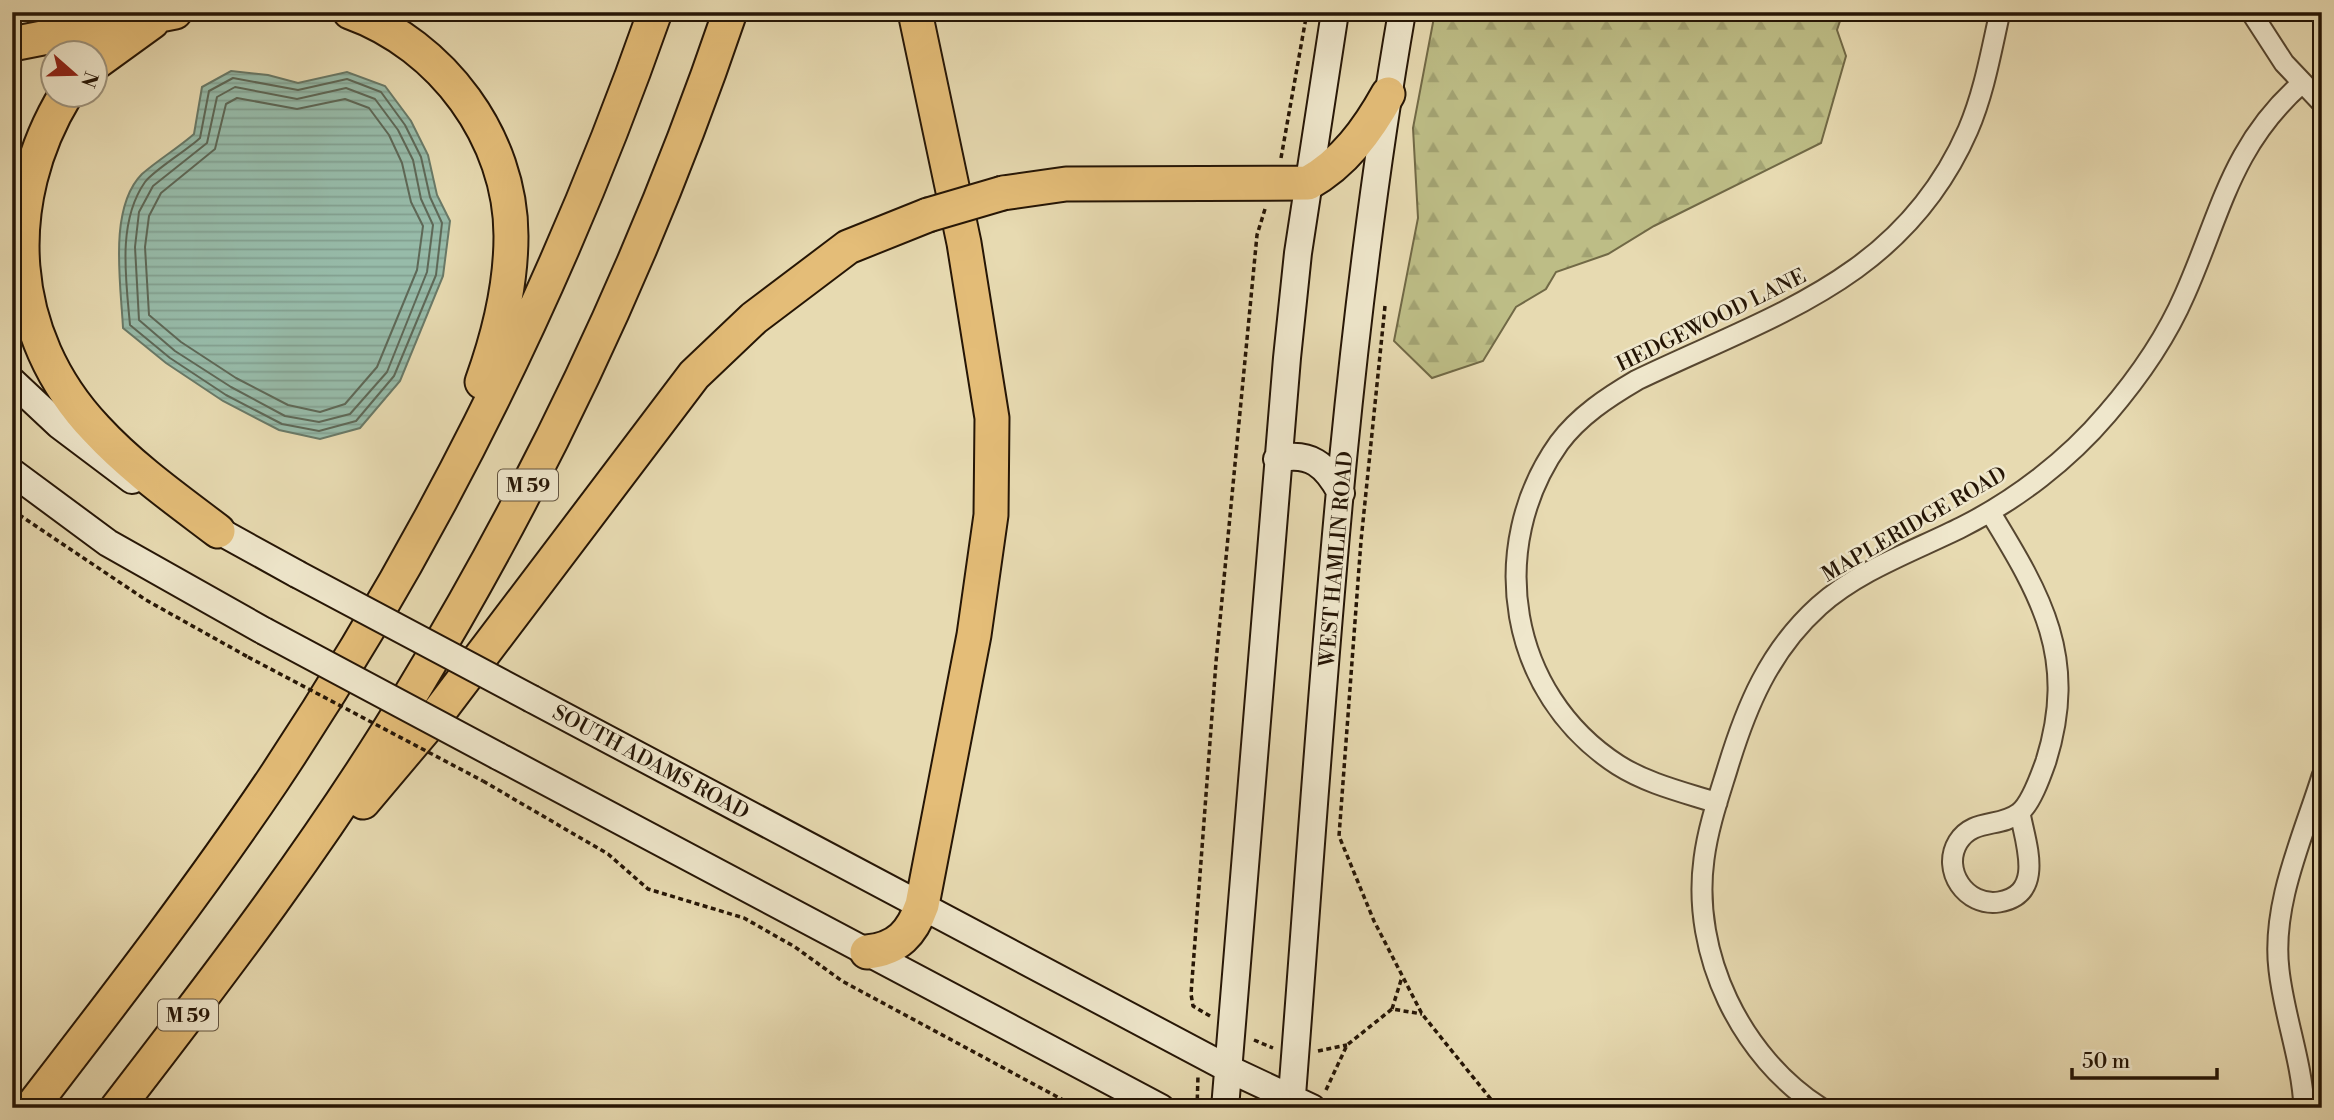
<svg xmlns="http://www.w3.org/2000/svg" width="2334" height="1120" font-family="'Libre Bodoni',serif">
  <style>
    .forest { fill: url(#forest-firs); stroke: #716946; stroke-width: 2 }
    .water { fill: url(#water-rules); stroke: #697967; stroke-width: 2 }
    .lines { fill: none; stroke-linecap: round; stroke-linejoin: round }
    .shore { stroke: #5e6857; stroke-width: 2 }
    .minor-casing { stroke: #564630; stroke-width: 23 }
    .secondary-casing { stroke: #251505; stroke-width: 30 }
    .motorway-casing { stroke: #251505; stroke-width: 37 }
    .path { stroke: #251505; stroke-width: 3.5; stroke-dasharray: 5 3.5; stroke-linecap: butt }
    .minor { stroke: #efe7cc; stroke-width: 19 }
    .secondary { stroke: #efe7cc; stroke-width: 26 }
    .motorway { stroke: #e4bd78; stroke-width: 33 }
    .secondary-bridge-casing { stroke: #251505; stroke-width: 30; stroke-linecap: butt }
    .motorway-bridge-casing { stroke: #251505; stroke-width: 37; stroke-linecap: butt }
    .path-bridge { stroke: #251505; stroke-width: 3.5; stroke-dasharray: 5 3.5; stroke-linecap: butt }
    .secondary-bridge { stroke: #efe7cc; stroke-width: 26 }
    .motorway-bridge { stroke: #e4bd78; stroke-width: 33 }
    .labels { text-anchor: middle; stroke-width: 5; stroke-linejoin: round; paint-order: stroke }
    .shield { fill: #efe7cc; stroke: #625441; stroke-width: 2 }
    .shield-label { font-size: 19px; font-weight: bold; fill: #251505 }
    .street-label { font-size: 21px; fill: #251505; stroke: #efe7cc }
  </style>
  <defs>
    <pattern id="forest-firs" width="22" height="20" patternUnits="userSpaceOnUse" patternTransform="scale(1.75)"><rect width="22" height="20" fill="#bdbd86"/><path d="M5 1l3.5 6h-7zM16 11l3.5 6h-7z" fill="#a2a272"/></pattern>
    <pattern id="water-rules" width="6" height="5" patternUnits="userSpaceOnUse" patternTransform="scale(1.75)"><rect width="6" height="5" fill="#97bba9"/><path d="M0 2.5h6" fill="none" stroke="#82a090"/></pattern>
  </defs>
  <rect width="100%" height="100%" fill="#e7dab1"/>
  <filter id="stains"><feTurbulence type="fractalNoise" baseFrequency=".00286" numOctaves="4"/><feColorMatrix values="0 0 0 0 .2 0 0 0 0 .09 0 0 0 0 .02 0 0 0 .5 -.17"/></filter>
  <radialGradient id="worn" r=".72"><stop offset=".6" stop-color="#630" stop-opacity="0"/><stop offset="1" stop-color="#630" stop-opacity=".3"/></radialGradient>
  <path class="forest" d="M1435,12H1843L1837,30L1846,56L1821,143L1654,226L1608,254L1556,272L1546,289L1516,307L1483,361L1432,378L1394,341L1418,218L1413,128Z"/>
  <path class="water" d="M231,71L268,75L298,83L347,72L385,86L411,121L428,155L437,195L450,221L443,276L400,381L360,428L320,439L279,430L223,401L166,363L123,328C121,285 108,208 142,174C158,160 178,148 194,134L202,87Z"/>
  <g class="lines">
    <path class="shore" d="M233,78L298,90L347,79L381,92L405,125L421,157L430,197L442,223L436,275L394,376L356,421L319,431L282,424L226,395L170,358L130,325C126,279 117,222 145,182C154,170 186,151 200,138L209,91Z
      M235,87L297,99L346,88L375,99L398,130L413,160L421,199L433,225L427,272L387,372L350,414L319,422L285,416L231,387L175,351L139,320L135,247L139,212L153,186L207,143L217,97Z
      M237,98L297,109L345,99L369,108L389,135L402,163L411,202L423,226L417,270L377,367L345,404L320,412L288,405L236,378L181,342L149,315L145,247L149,216L161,193L215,149L226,104Z"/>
    <defs>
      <path id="minor" d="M2251,12L2284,63L2322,103
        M1990,512C2042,597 2078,658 2046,761C2041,775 2031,804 2019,813C2000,828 1973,818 1958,842C1941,870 1966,907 1999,902C2046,894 2025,842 2020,813
        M1717,803C1683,792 1648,784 1618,765C1508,694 1485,547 1559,443C1579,416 1608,397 1637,380C1772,315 1903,279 1968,130C1984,93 1991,52 2000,12
        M1821,1108C1741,1057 1691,954 1704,859C1708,828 1718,799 1727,770C1746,707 1769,651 1819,606C1859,570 1914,551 1962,527C2016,500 2068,460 2107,414C2138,378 2166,338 2185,294C2221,213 2231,146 2301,84
        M2304,1108C2302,1061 2284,1016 2279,970C2271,905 2303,837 2322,776"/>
      <path id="secondary" d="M12,381L59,425L132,480
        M1277,459C1310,451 1326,465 1341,493
        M12,472L108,543L264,631
        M201,521L297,574
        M532,699L1229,1069L1312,1108
        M498,756L1161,1108
        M1225,1108L1287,358L1298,253L1335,12
        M1291,1108C1320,742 1339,374 1402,12"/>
      <path id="motorway" d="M350,12C442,45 511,138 511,236C511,286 499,335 482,382
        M12,44L175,12
        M94,64L152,22
        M66,94C0,202 7,335 96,429C132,468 176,499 218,531
        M1003,193L1066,184L1308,183C1344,163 1368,130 1388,94
        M363,802L439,712L694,375L754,318L848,247L928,215
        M867,952C898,949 912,933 922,905L974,635L991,515L992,418L964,243L915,12
        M31,1108C114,1000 197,893 273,780C432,541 560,283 655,12
        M117,1108C222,972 326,836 414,689C543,476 650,248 730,12"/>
    </defs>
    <use href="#minor" class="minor-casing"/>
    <use href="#secondary" class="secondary-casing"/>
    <use href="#motorway" class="motorway-casing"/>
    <path class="path" d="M1281,158L1307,12
      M1385,306L1361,541L1339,836L1374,921L1422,1014L1498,1108
      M12,510L146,600L248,657
      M483,781L608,854L648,889L744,918L795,947L842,981L1078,1108
      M1392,1009L1402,977
      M1210,1016L1193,1006L1191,994L1216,662L1257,235L1265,209
      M1254,1040L1273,1048
      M1318,1051L1347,1045
      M1326,1090L1347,1045L1392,1009L1422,1014
      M1197,1108L1198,1076"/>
    <use href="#minor" class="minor"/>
    <use href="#secondary" class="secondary"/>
    <use href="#motorway" class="motorway"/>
    <defs>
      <path id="secondary-bridge" d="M297,574L532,699
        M264,631L498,756"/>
      <path id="motorway-bridge" d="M928,215L1003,193"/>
    </defs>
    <use href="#secondary-bridge" class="secondary-bridge-casing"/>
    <use href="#motorway-bridge" class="motorway-bridge-casing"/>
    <path class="path-bridge" d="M248,657L483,781"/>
    <use href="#secondary-bridge" class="secondary-bridge"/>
    <use href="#motorway-bridge" class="motorway-bridge"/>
  </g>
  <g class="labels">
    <g class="shield">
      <rect x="498" y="469.5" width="60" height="31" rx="5"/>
      <rect x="158" y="999.5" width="60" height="31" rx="5"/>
    </g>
    <g class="shield-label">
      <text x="528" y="492">M 59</text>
      <text x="188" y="1022">M 59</text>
    </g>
    <g class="street-label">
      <text transform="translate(1711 320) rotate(-26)" y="7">HEDGEWOOD LANE</text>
      <text transform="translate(1914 524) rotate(-30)" y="7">MAPLERIDGE ROAD</text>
      <text transform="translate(1336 559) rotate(-85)" y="7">WEST HAMLIN ROAD</text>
      <text transform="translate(651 762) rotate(28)" y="7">SOUTH ADAMS ROAD</text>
    </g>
  </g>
  <rect width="2334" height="1120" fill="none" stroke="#e7dab1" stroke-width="42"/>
  <rect x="14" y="14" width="2306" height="1092" fill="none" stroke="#251505" stroke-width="3.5"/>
  <rect x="21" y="21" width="2292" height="1078" fill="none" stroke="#251505" stroke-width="2"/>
  <g transform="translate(74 74) rotate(110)"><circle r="33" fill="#efe7cc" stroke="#9e937c" stroke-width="2"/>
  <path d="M0-5L12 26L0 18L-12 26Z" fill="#8f2418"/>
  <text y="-10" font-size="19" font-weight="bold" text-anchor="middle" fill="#251505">N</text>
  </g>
  <path d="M2072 1068v10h145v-10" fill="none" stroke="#251505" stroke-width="3.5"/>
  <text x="2082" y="1068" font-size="21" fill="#251505" stroke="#efe7cc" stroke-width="5" paint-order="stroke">50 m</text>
  <rect width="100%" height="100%" filter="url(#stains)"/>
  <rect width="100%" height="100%" fill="url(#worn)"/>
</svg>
